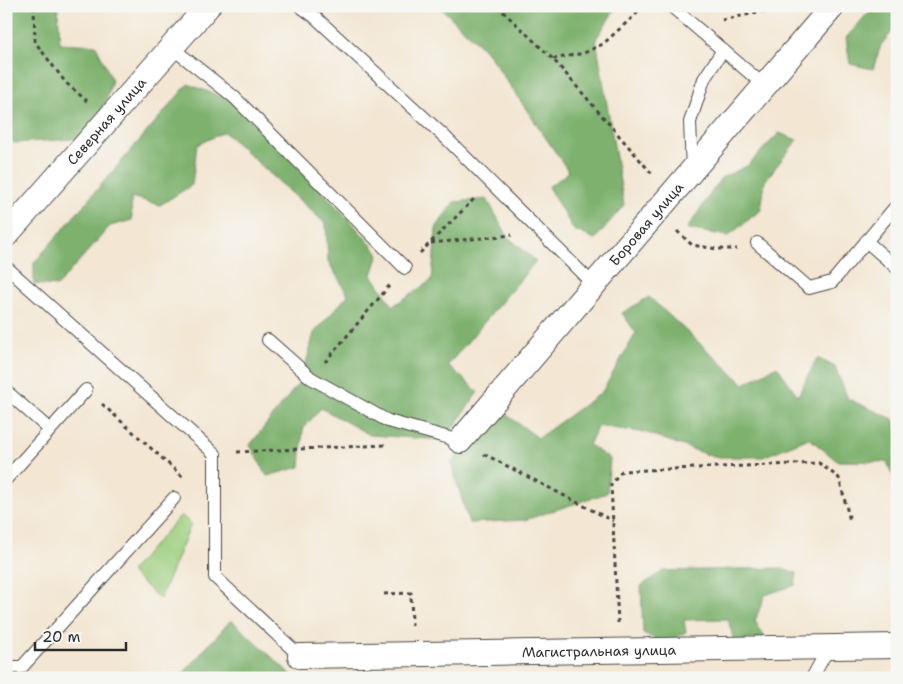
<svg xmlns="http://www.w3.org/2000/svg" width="903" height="684" font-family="'Shantell Sans',sans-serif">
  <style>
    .green { fill: #9cce7e; stroke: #647c54 }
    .forest { fill: #7db16d; stroke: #546e4c }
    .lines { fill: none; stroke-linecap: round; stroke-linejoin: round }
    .service-casing { stroke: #494744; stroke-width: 14 }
    .minor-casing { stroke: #494744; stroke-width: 26 }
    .path { stroke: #494744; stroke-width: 3; stroke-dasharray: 4 4; stroke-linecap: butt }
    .service { stroke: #fff; stroke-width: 12 }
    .minor { stroke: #fff; stroke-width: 24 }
    .labels { text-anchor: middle; stroke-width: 4.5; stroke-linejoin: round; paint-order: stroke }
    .street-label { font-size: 14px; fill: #2b2b2b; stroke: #f6f6f2 }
  </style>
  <rect width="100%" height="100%" fill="#f6f6f2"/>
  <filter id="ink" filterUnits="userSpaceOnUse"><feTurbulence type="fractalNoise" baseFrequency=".02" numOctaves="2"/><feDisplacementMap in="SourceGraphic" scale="10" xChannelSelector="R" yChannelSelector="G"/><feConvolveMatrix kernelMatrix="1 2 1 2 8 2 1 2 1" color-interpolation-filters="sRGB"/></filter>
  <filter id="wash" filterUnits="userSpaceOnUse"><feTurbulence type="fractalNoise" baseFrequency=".0096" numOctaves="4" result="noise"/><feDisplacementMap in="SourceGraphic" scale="20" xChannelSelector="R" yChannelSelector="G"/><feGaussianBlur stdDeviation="1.12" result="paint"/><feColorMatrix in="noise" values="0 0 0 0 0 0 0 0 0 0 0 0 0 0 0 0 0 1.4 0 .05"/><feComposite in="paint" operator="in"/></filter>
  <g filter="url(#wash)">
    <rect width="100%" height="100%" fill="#f3e6d2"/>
    <path class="green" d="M181,515L191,524L160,599L130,572Z"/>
    <path class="forest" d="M12,6H58L60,43L96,45L112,80L99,126L73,139L14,143L6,133V39L12,30Z
      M439,6H617L596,39L624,205L595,239L574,230L548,187L569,172L487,52Z
      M874,6H897V26L881,45L873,69L850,64L846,38Z
      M188,84L232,101L347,217L379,254L372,275L393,306L432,280L436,228L454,202L487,199L508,237L536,261L448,365L478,392L445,440L370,435L321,408L303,429L300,467L267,476L250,445L302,379L314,333L348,295L328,261L326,224L224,132L197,145L192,185L160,205L131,197L132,220L110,226L57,286L34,284V263Z
      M779,133L797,140L765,181L761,210L728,236L687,229L721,178L747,166Z
      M649,297L744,384L777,366L798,396L817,358L835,367L848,399L893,419L897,429V486L887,462L837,461L809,438L763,457H714L647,433L598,426L589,445L610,459L607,493L525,520L469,523L451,463L500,410L538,438L602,392L636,333L622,313Z
      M779,568L797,573L795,585L765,595L755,621L765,638L734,641L728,619L684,620L686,632L665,644L643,633L641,586L663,571Z
      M231,620L295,678H179Z"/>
  </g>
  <g filter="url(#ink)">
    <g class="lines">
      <defs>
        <path id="service" d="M300,6L315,17L445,137L594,285
          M671,6L765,86
          M171,47L234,97L405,268
          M692,170L690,122L704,79L723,50
          M866,241L897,268
          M757,243L809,288L832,282L897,205
          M6,267L215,454V577L300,656
          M268,340L311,378L388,421L460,441
          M6,391L50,430
          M6,479L86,390
          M6,667H22L174,498
          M812,678L829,647"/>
        <g id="minor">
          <path id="s1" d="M6,235L208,6"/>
          <path id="s2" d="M460,441L833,6"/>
          <path id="s3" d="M300,656L897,646"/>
        </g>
      </defs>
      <use href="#service" class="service-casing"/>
      <use href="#minor" class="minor-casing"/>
      <path class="path" d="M34,6L35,42L66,83L87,101
        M497,6L553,59L653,175
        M722,20L788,6
        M553,59L584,53L603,44L645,6
        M677,231L692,245L717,249H737
        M431,243L512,235
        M420,253L476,197
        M325,362L390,285
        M102,404L183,477
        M237,452L386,445
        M484,454L613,521
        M384,594L411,593L412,626
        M618,623L611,485L622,471L819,463L839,478L850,521"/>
      <use href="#service" class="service"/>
      <use href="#minor" class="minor"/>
    </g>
  </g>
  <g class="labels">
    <g class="street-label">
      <text dy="5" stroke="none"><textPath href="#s1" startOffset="152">Северная улица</textPath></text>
      <text dy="5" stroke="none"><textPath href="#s2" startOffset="286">Боровая улица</textPath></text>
      <text dy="5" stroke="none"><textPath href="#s3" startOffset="299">Магистральная улица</textPath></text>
    </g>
  </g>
  <rect width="903" height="684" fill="none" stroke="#f6f6f2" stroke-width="25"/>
  <path d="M35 642v8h91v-8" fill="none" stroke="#2b2b2b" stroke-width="2.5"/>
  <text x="42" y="642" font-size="15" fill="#2b2b2b" stroke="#f6f6f2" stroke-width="4" paint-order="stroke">20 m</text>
</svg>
